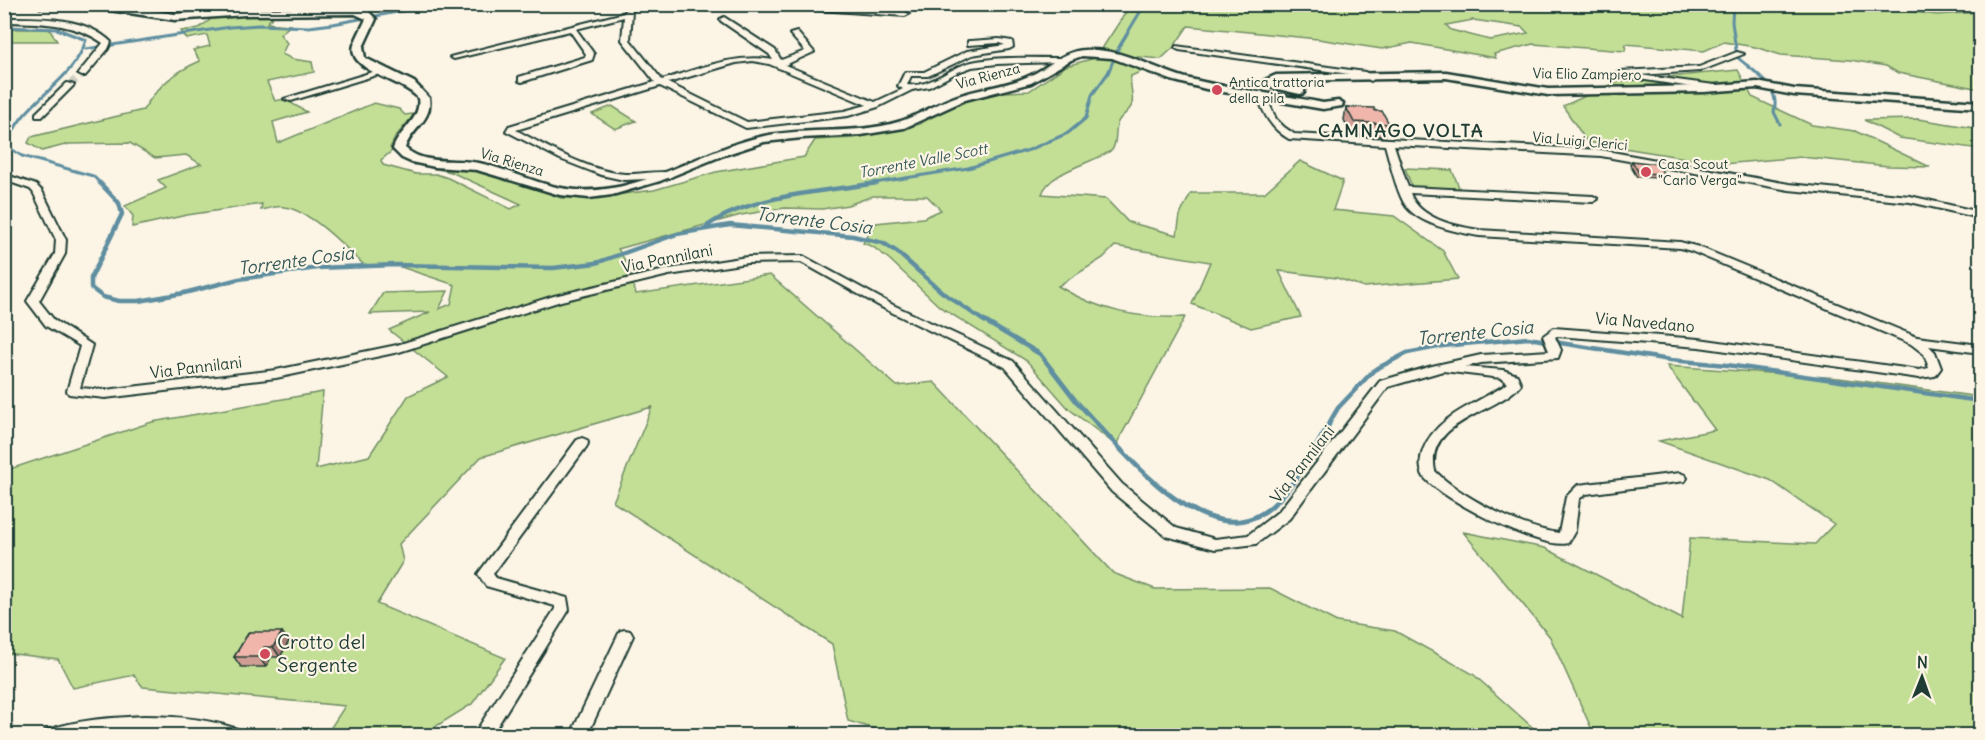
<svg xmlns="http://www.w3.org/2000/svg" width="1985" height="740" font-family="Delius,sans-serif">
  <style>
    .green { fill: #c3df96; stroke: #718e65; stroke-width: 1.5; fill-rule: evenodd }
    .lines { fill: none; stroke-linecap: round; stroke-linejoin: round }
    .stream-far2 { stroke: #5e8ea0; stroke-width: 3 }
    .stream-far1 { stroke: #5e8ea0; stroke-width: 4.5 }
    .stream { stroke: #5e8ea0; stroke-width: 5 }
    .minor-tunnel { stroke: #d0d0c2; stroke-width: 8; stroke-dasharray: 8 4.5; stroke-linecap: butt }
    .minor-casing { stroke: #1f3d34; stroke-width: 4 }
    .tertiary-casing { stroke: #1f3d34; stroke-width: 5 }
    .minor { fill: #fcf5e5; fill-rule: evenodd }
    .tertiary { fill: #fcf5e5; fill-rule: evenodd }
    .wall { fill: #cf9d93; stroke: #1f3d34; stroke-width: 1.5 }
    .shaded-wall { fill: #a97f78; stroke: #1f3d34; stroke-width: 1.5 }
    .building { fill: #f1b6ab; stroke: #1f3d34; stroke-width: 1.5 }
    .poi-dot { fill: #d1495b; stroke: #fcf5e5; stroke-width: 2 }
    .labels { text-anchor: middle; stroke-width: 4.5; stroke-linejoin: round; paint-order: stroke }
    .far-street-label { font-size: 14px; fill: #1f3d34; stroke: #fcf5e5 }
    .far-poi-label { font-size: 14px; fill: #1f3d34; stroke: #fcf5e5; text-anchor: start }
    .far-water-label { font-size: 15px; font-style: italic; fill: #345858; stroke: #fcf5e5 }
    .street-label { font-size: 16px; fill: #1f3d34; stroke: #fcf5e5 }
    .far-district-label { font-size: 18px; font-weight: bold; letter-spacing: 1.5px; fill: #1f3d34; stroke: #fcf5e5 }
    .water-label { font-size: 18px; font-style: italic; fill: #345858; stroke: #fcf5e5 }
    .near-poi-label { font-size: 20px; fill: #1f3d34; stroke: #fcf5e5; text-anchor: start }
  </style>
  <rect width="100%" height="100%" fill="#fcf5e5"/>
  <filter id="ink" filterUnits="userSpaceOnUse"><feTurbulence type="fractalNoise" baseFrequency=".0167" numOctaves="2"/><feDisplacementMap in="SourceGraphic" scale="12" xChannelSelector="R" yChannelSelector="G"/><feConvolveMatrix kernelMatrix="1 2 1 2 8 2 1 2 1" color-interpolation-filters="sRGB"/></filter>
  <g filter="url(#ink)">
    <path class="green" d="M1852,4L1937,15L1980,12V89L1898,73L1886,66L1850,60L1781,55L1755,47L1724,42L1704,51L1626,44L1625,51L1533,44L1494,54L1496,58L1412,43L1382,49L1318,39L1188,26L1173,48L1161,59L1128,56L1101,50L1126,12L1097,5ZM1473,20L1522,27L1528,33L1490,40L1451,30L1446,25Z
      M240,14H275L267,23L291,25L280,34L287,43L282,54L292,59L312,62L314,72L267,82L275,101L284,99L307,112L273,122L278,143L374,103L399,109L405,115L412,114L413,116L396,136L390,148L393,150L381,160L383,165L416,174H436L448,178L511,209L521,204L451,172L414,164L464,168L508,178L561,198H592L654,190L716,172L804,157L815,140L854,138L903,129L920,124L951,105L968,100L1004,92L1029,91L1066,66L1095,58L1120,59L1147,69L1131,76C1129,85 1134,95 1132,104C1130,112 1121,115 1118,122C1114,131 1118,141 1112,150C1094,163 1049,171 1042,194L1106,199L1128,222L1177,235L1180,215L1191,193H1264L1300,161L1343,181L1333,210L1394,216L1443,251L1458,279L1364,287L1337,278L1279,271L1301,317L1251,328L1192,304L1210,262L1115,246L1103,258L1058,286C1099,311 1138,319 1185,317L1116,445L1069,409L1027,361L940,307L889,259L873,247L863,243L876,223L923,218L941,210L927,196H873L848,205L822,209L785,208L741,215L618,249L626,262L636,294L770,275L897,386L934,382L1113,573L1155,589L1270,588L1337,622L1395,631L1473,674L1541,735L898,736L848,721L832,644L613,502L652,407L481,457L399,544L403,561L377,604L505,658L472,704L422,735H326L345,706L143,687L134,675L73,688L58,659L5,653L4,471L152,422L323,392L316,469L369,456L408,396L448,377L389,330L430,312L370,314L383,293L448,291L439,309L451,304L455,285L395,265H364C345,247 312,211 284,207C278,205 268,209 261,210L262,204L187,215L132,227L133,216L125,206L166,188L158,180L201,164L186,155L155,158L130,143L69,144L42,151L28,143L31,137L143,110C159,85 173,73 200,61L193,50L210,46L207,35L187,39L181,31L199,28L214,17Z
      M5,29H49L57,41H5Z
      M1738,70L1752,97L1812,125L1855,131L1930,167L1888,166L1801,157L1723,164L1587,142L1563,106L1617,82Z
      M612,106L636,121L615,129L592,114Z
      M1918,119L1980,129V149L1899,138L1864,120Z
      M1405,168L1452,170L1460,190L1412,187Z
      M1667,366L1839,378L1980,397V735H1575L1593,732L1550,637L1463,532L1545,548L1682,619L1690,538L1815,544L1834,524L1770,480L1659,441L1715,430Z"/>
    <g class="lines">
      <path class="stream-far2" d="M1733,4L1732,22L1737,57C1755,73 1781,86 1774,112L1780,124
        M4,27L57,29L86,40C72,86 16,103 8,147L22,156L93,176L101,184
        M86,49L230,27L260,25L309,27L333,24L440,4
        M868,184L968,168L1029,150L1068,133L1086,118L1092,95L1108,73L1119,47L1145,4"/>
      <path class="stream-far1" d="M100,183L119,203L122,214L91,278V288L103,297L119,301H139L184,293L239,279L317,268L396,265L553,268L596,263L677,234L730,225L853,236L883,243L897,252L942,292L981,319L1040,354L1076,401L1098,425
        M707,226C752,194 824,192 877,183
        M4,404L9,401
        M1328,425L1338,408L1374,370L1407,353L1443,346L1528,338L1670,360L1727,365L1980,401"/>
      <path class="stream" d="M1097,424C1131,460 1198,541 1255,517C1286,504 1313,452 1329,424"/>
      <path class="minor-tunnel" d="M70,85L82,74"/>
      <defs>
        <path id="minor" d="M629,4H636L632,11L630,40L662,80C698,69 735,53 773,60L769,54L721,21L720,19L724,17L775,50L781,60L805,51L790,34L797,32L814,52L785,65L875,102L903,89L898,86L905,72H924L967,51L1005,45L999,43L968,45V41H971L999,39L1012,41L1013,47L1009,49L972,55L928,76H911L907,85C930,88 950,67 972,62C1000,56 1031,58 1060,58L1064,60L1060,62L997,64L972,67L958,72L929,87L912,90L878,107L848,116L746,128L660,86L516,130C548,147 588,171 625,174C641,175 656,170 672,173L674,175L669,178L624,180L601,175L560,159L506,131L509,126L655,82L622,40L624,17L576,29L594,54L592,60L522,82L519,81V77L585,57L586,54L570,31L454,59L450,57L624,13ZM753,61L769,64L867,105L844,111L747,122L668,83L736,63Z
          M798,4L905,12L909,14L905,16L805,9Z
          M4,18C39,18 84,16 111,42L108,49L85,76H82L78,74L103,43C73,22 39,23 4,22Z
          M1176,46L1365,72L1375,78L1371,81L1363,76L1179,50L1175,48Z
          M1737,52L1744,54L1700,71L1639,75L1722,86V90L1719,91L1632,78L1616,73L1620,71L1699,67Z
          M376,71L383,73L291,101L284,99Z
          M67,83L74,85L42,117H36V113Z
          M1261,91L1265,94L1276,119L1284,127L1294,134L1601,150L1789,184L1910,196L1980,212V218L1910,202L1789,190L1601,156L1394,145L1408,187L1593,196L1598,199L1593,202L1410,193C1419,219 1455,226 1479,230L1680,242L1699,247L1917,337L1980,345V353L1929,346L1935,352L1941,368L1935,376L1919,378L1699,347L1557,336L1555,337L1561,350L1558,358L1481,363L1465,367L1503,370L1517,375L1521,384C1499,413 1424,420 1435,471C1459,496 1525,530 1559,533L1566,497L1578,485L1680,473L1685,475L1687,478L1685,481L1586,494L1579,499L1575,531L1568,543C1542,551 1441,499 1424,477C1419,469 1420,459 1423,450C1437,414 1480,403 1508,383L1501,378L1443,371L1388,387L1289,519L1256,544L1215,549L1166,536L1112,492L1005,367L885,309L801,262L747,263L669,275L561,301L399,352L276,378L105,398L69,394L67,391L80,346L46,326L27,301L55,254L56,240L33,192L30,189L4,180V174L36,185L42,191L66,240L65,254L39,301L54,320L92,345L80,388L105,390L276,370L397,345L554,296L669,269L747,257L803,256L893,305L1013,361L1122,484L1176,528L1215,539L1248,535L1279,511L1380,381L1432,366L1481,355L1549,351L1543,336L1554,328L1699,339L1919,370L1929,368L1924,354L1911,344L1691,251L1680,248L1479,236C1456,232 1416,224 1404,203C1395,187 1390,162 1385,145L1289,139C1271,129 1263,113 1257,94Z
          M582,438L587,440L588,443L587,446L493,574L496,578L567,598L569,610L491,736H473L555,609V606L486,586L478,574L577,440Z
          M625,630L630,631L633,636L587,736H570L620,631Z
          M144,716C178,716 211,719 243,731L245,736H205L168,731H144L95,736H43L45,731C76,719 112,718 144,716Z"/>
        <path id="tertiary" d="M36,4H112L175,14L245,9L355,8L369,12L376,19L363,47L365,58L414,82L429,98C433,120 411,129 405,148C425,166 455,158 479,163C512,170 543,188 576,190C643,195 701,149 764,136C808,127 855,135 898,122C918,116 935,104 955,97C979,88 1005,87 1029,76C1048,68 1063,51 1085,50C1124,48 1154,70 1190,79C1234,90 1279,94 1323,103L1338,101L1343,104L1342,106L1323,109L1206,89L1171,80L1112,58L1082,56L1071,60L1031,83L965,100L904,128L861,135L802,138L764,142L724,155L660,181L612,195L589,198L560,195L477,170L435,167L411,162L402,158L393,149C399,130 422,119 418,98C404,80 346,71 354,45C357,36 362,28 366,19L355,14L245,15L175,20L103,9L40,7Z
          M1446,72L1548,89L1704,86L1757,82L1794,89L1980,102V108L1794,95L1757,88L1704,92L1548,95L1446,78L1278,81L1304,89V93L1300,94L1273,88L1265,80L1276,75Z"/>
      </defs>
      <use href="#minor" class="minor-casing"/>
      <use href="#tertiary" class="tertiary-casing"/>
      <use href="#minor" class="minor"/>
      <use href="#tertiary" class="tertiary"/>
    </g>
    <path class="wall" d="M1346,107L1375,111L1389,124L1385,136L1351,135L1344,120Z
      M1632,161L1664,174L1662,178L1637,177L1630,165Z
      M249,632L289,641L280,657H271L266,667H241L234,657Z"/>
    <path class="shaded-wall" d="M282,632L289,641L280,657L273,647Z
      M264,647L271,657L266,667L259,657Z"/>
    <path class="building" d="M1346,107L1374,108L1375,111H1382L1389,124L1354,122Z
      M1632,161L1657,164L1664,174L1639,173Z
      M249,632H282L273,647H264L259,657H234Z"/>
  </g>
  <g class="poi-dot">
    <circle cx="1217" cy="90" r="6"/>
    <circle cx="1646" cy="172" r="6"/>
    <circle cx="265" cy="654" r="6"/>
  </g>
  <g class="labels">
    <g class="far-street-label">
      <text transform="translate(1587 74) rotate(1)" y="5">Via Elio Zampiero</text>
      <text transform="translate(988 76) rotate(-15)" y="5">Via Rienza</text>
      <text transform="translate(1580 141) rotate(5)" y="5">Via Luigi Clerici</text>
      <text transform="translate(512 162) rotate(17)" y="5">Via Rienza</text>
    </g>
    <g class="far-poi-label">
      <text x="1229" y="87">Antica trattoria<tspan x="1229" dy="16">della pila</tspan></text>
      <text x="1658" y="169">Casa Scout<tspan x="1658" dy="16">"Carlo Verga"</tspan></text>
    </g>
    <g class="far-water-label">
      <text transform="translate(923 161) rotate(-11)" y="5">Torrente Valle Scott</text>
    </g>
    <g class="street-label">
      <text transform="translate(667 258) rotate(-11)" y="6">Via Pannilani</text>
      <text transform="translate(1645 322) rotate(5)" y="6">Via Navedano</text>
      <text transform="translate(196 367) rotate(-7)" y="6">Via Pannilani</text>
      <text transform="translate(1302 464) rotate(-52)" y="6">Via Pannilani</text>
    </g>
    <g class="far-district-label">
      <text x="1401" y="137">CAMNAGO VOLTA</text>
    </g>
    <g class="water-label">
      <text transform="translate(814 221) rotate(7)" y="6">Torrente Cosia</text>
      <text transform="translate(296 261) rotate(-8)" y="6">Torrente Cosia</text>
      <text transform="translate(1475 333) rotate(-6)" y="6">Torrente Cosia</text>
    </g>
    <g class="near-poi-label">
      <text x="277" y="649">Crotto del<tspan x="277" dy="23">Sergente</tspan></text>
    </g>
  </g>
  <rect width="1985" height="740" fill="none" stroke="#fcf5e5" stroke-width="24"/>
  <rect x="12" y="12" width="1961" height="716" fill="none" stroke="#1f3d34" stroke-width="2" filter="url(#ink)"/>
  <g transform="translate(1922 677) rotate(1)" stroke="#fcf5e5" stroke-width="4.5" paint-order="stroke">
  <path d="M0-4.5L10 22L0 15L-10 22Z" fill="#1f3d34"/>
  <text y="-9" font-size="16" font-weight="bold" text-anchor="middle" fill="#1f3d34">N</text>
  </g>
</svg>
